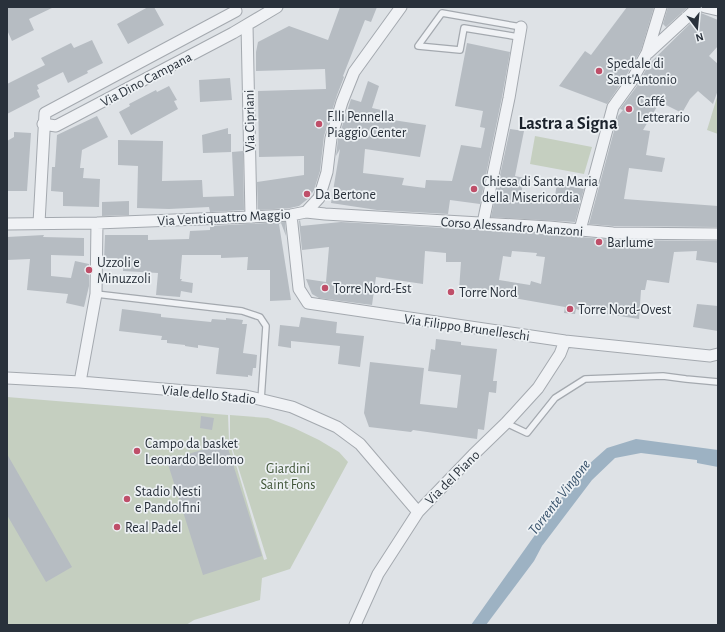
<svg xmlns="http://www.w3.org/2000/svg" width="725" height="632" font-family="'Alegreya Sans',sans-serif">
  <style>
    .green { fill: #c5cfc0 }
    .water { fill: #9db2c3 }
    .building { fill: #b6bcc2; fill-rule: evenodd }
    .lines { fill: none; stroke-linecap: round; stroke-linejoin: round }
    .lane-casing { stroke: #a4a9af; stroke-width: 8 }
    .street-casing { stroke: #a4a9af; stroke-width: 13 }
    .lane { stroke: #f0f2f5; stroke-width: 5.5 }
    .street { stroke: #f0f2f5; stroke-width: 11 }
    .poi-dot { fill: #bf4f69; stroke: #edf1f4; stroke-width: 1.5 }
    .labels { text-anchor: middle; stroke-width: 3.5; stroke-linejoin: round; paint-order: stroke }
    .poi-label { font-size: 14px; fill: #29313b; stroke: #edf1f4; text-anchor: start }
    .street-label { font-size: 14px; fill: #29313b; stroke: #edf1f4 }
    .park-label { font-size: 14px; fill: #405538; stroke: #edf1f4 }
    .water-label { font-size: 15px; font-style: italic; fill: #38526b; stroke: #edf1f4 }
    .district-label { font-size: 18px; font-weight: bold; fill: #1b222c; stroke: #edf1f4 }
  </style>
  <rect width="100%" height="100%" fill="#dee2e6"/>
  <path class="green" d="M718,94V134L707,130Z
    M535,136L592,147L584,174L530,164Z
    M7,397L228,415L229,441L264,560L267,559L230,441V415L268,418L294,428L319,440L339,452L348,462L290,569L262,578L260,600L194,620L186,625H7Z"/>
  <path class="water" d="M636,439L718,450V467L697,463V460L641,453L615,458L592,480L542,546L534,561L486,625H471L579,473L607,448Z"/>
  <path class="building" d="M7,7H54L29,19L34,30L12,41L7,30Z
    M148,7H154L164,25L128,44L117,24Z
    M340,7H377L371,22L365,20L343,76L344,77L337,95L324,136L320,171L314,190L309,198L299,206L290,208L258,210L257,182L304,175V156L259,157L258,91L326,89L325,69L256,71V52L258,42L289,26L328,40Z
    M627,7H654L641,50L625,78L607,104L559,86L585,51L591,55Z
    M668,7L687,8L666,27L663,24Z
    M701,13L718,20V46L709,56L718,64V90L713,104L698,91L690,99L682,113L664,104L663,108L658,105L643,130L650,131L646,155L665,158L662,172L629,168L624,199L718,206V227L613,226L589,224L618,116L623,110L620,109L637,86L649,64Z
    M92,40L103,63L87,71L88,73L68,83L63,72L37,85L39,89L37,90L40,97L7,114V84L45,65L41,58L71,43L74,48Z
    M467,43L510,52L502,97L480,204L450,200L448,214L377,210L331,203L340,149L336,156L338,139L351,99L361,102L368,81L379,86L372,108L386,111V119L426,125L420,157L365,149L363,173L404,178L402,185L425,188L426,180L452,181L461,145L481,148L485,128L480,127L483,111L455,106Z
    M230,78L232,100L200,102L199,80Z
    M169,86L177,100L174,101L178,109L131,135L119,112L130,106L129,104L156,90L157,92Z
    M97,116L108,137L82,150L80,168H84L83,178L100,179L99,207L63,206V192L51,191L52,167H55L57,135Z
    M228,128V134H231V152L203,153L202,135Z
    M510,129L524,131L515,176L524,178L521,195L554,201L557,184L584,189L575,222L491,217Z
    M14,132L31,133L27,191H7V141L14,137Z
    M118,140L163,141L162,181L202,180L203,197L234,196L232,152L243,151L244,210L210,212L209,207L169,209L137,208L138,166L118,165Z
    M129,201V215L102,216V202Z
    M300,220L301,226L341,222L548,234L613,240L718,241V263L696,260L697,251L674,252L669,283L647,280L645,290H641L639,319L607,314L608,308L580,306L579,310L576,309L575,314L564,313L565,307L502,296L503,292L480,289L479,293L459,290L461,262H446V253L425,251L423,284L376,277L372,305L319,298L312,294L306,279L326,282L329,247L302,250L299,221ZM512,251L537,253L536,256L545,257L541,284L531,281L530,285L499,280L503,256L511,257Z
    M285,222L286,236L281,223L279,224L291,300L270,301V270H247L248,257L221,258V255H182L180,279H182L181,281L193,283L192,293L181,291L180,297L156,295L158,273L123,271L124,261L104,260L105,235H148V240L189,239L190,231L210,230V226Z
    M44,235L43,237L84,238V256L51,255V276L71,278L75,261L89,264V286L84,307L66,303L68,294L27,290L30,259L7,260V237Z
    M697,304L718,306V331L693,327Z
    M122,309L161,314V317L211,322L212,319L226,320V318L243,320L242,324H247L243,353L257,355L256,368H253L252,376L248,375V377L216,374L219,348L198,345V348L185,346V345L167,343V340H161L162,336L119,331Z
    M301,317L337,322L336,333L364,336L360,367L338,364L340,346L291,341V348L278,346L280,325L299,327Z
    M436,339L461,342V345L497,349L493,381H497L496,393L489,392L484,430L478,429L477,439L413,430L411,432L369,427L364,413L370,362L424,368L420,404L457,408L461,375L428,371L431,349L435,350Z
    M201,416L214,418L212,430L200,428Z
    M226,442L262,556L203,575L167,461Z
    M7,454L72,567L46,582L7,515Z"/>
  <g class="lines">
    <defs>
      <path id="lane" d="M519,37L464,28L460,50L418,46L442,13L521,27
        M96,294L242,311L260,317L266,326L261,400
        M506,423L527,433L555,398L585,379L663,376L686,379L718,382"/>
      <path id="street" d="M705,7L718,10
        M247,25L251,217
        M648,53L698,7
        M43,124L56,126L233,33L277,7
        M306,212L325,214L549,227L613,233L718,234
        M291,215L299,289L308,303L565,341L710,356L718,354
        M39,223L45,113L236,11
        M483,223L509,98L521,27
        M7,224L97,223L251,217L291,215L306,212L319,198L327,172L331,138L342,102L354,72L401,7
        M580,230L613,107L631,82L647,53L661,7
        M7,378L80,382L246,396L292,407L337,427L360,444L418,512
        M80,382L96,294L97,223
        M355,625L378,574L418,512L473,455L506,423L538,388L560,354L565,341"/>
    </defs>
    <use href="#lane" class="lane-casing"/>
    <use href="#street" class="street-casing"/>
    <use href="#lane" class="lane"/>
    <use href="#street" class="street"/>
  </g>
  <g class="poi-dot">
    <circle cx="599" cy="71" r="4"/>
    <circle cx="629" cy="109" r="4"/>
    <circle cx="319" cy="124" r="4"/>
    <circle cx="474" cy="189" r="4"/>
    <circle cx="307" cy="194" r="4"/>
    <circle cx="599" cy="242" r="4"/>
    <circle cx="89" cy="270" r="4"/>
    <circle cx="325" cy="288" r="4"/>
    <circle cx="451" cy="292" r="4"/>
    <circle cx="570" cy="309" r="4"/>
    <circle cx="137" cy="451" r="4"/>
    <circle cx="127" cy="499" r="4"/>
    <circle cx="117" cy="527" r="4"/>
  </g>
  <g class="labels">
    <g class="poi-label">
      <text x="607" y="68">Spedale di<tspan x="607" dy="16">Sant'Antonio</tspan></text>
      <text x="637" y="106">Caffé<tspan x="637" dy="16">Letterario</tspan></text>
      <text x="327" y="121">F.lli Pennella<tspan x="327" dy="16">Piaggio Center</tspan></text>
      <text x="482" y="186">Chiesa di Santa Maria<tspan x="482" dy="16">della Misericordia</tspan></text>
      <text x="315" y="199">Da Bertone</text>
      <text x="607" y="247">Barlume</text>
      <text x="97" y="267">Uzzoli e<tspan x="97" dy="16">Minuzzoli</tspan></text>
      <text x="333" y="293">Torre Nord-Est</text>
      <text x="459" y="297">Torre Nord</text>
      <text x="578" y="314">Torre Nord-Ovest</text>
      <text x="145" y="448">Campo da basket<tspan x="145" dy="16">Leonardo Bellomo</tspan></text>
      <text x="135" y="496">Stadio Nesti<tspan x="135" dy="16">e Pandolfini</tspan></text>
      <text x="125" y="532">Real Padel</text>
    </g>
    <g class="street-label">
      <text transform="translate(146 79) rotate(-28)" y="5">Via Dino Campana</text>
      <text transform="translate(249 121) rotate(-91)" y="5">Via Cipriani</text>
      <text transform="translate(224 217) rotate(-3)" y="5">Via Ventiquattro Maggio</text>
      <text transform="translate(512 226) rotate(4)" y="5">Corso Alessandro Manzoni</text>
      <text transform="translate(467 327) rotate(8)" y="5">Via Filippo Brunelleschi</text>
      <text transform="translate(209 394) rotate(6)" y="5">Viale dello Stadio</text>
      <text transform="translate(452 477) rotate(-45)" y="5">Via del Piano</text>
    </g>
    <g class="park-label">
      <text x="288" y="473">Giardini<tspan x="288" dy="16">Saint Fons</tspan></text>
    </g>
    <g class="water-label">
      <text transform="translate(559 497) rotate(-52)" y="5">Torrente Vingone</text>
    </g>
    <g class="district-label">
      <text x="568" y="129">Lastra a Signa</text>
    </g>
  </g>
  <rect width="725" height="632" fill="none" stroke="#29313b" stroke-width="16"/>
  <g transform="translate(697 28) rotate(164)" stroke="#edf1f4" stroke-width="3" paint-order="stroke">
  <path d="M0-3L7 15L0 10L-7 15Z" fill="#29313b"/>
  <text y="-6" font-size="11" font-weight="bold" text-anchor="middle" fill="#29313b">N</text>
  </g>
</svg>
